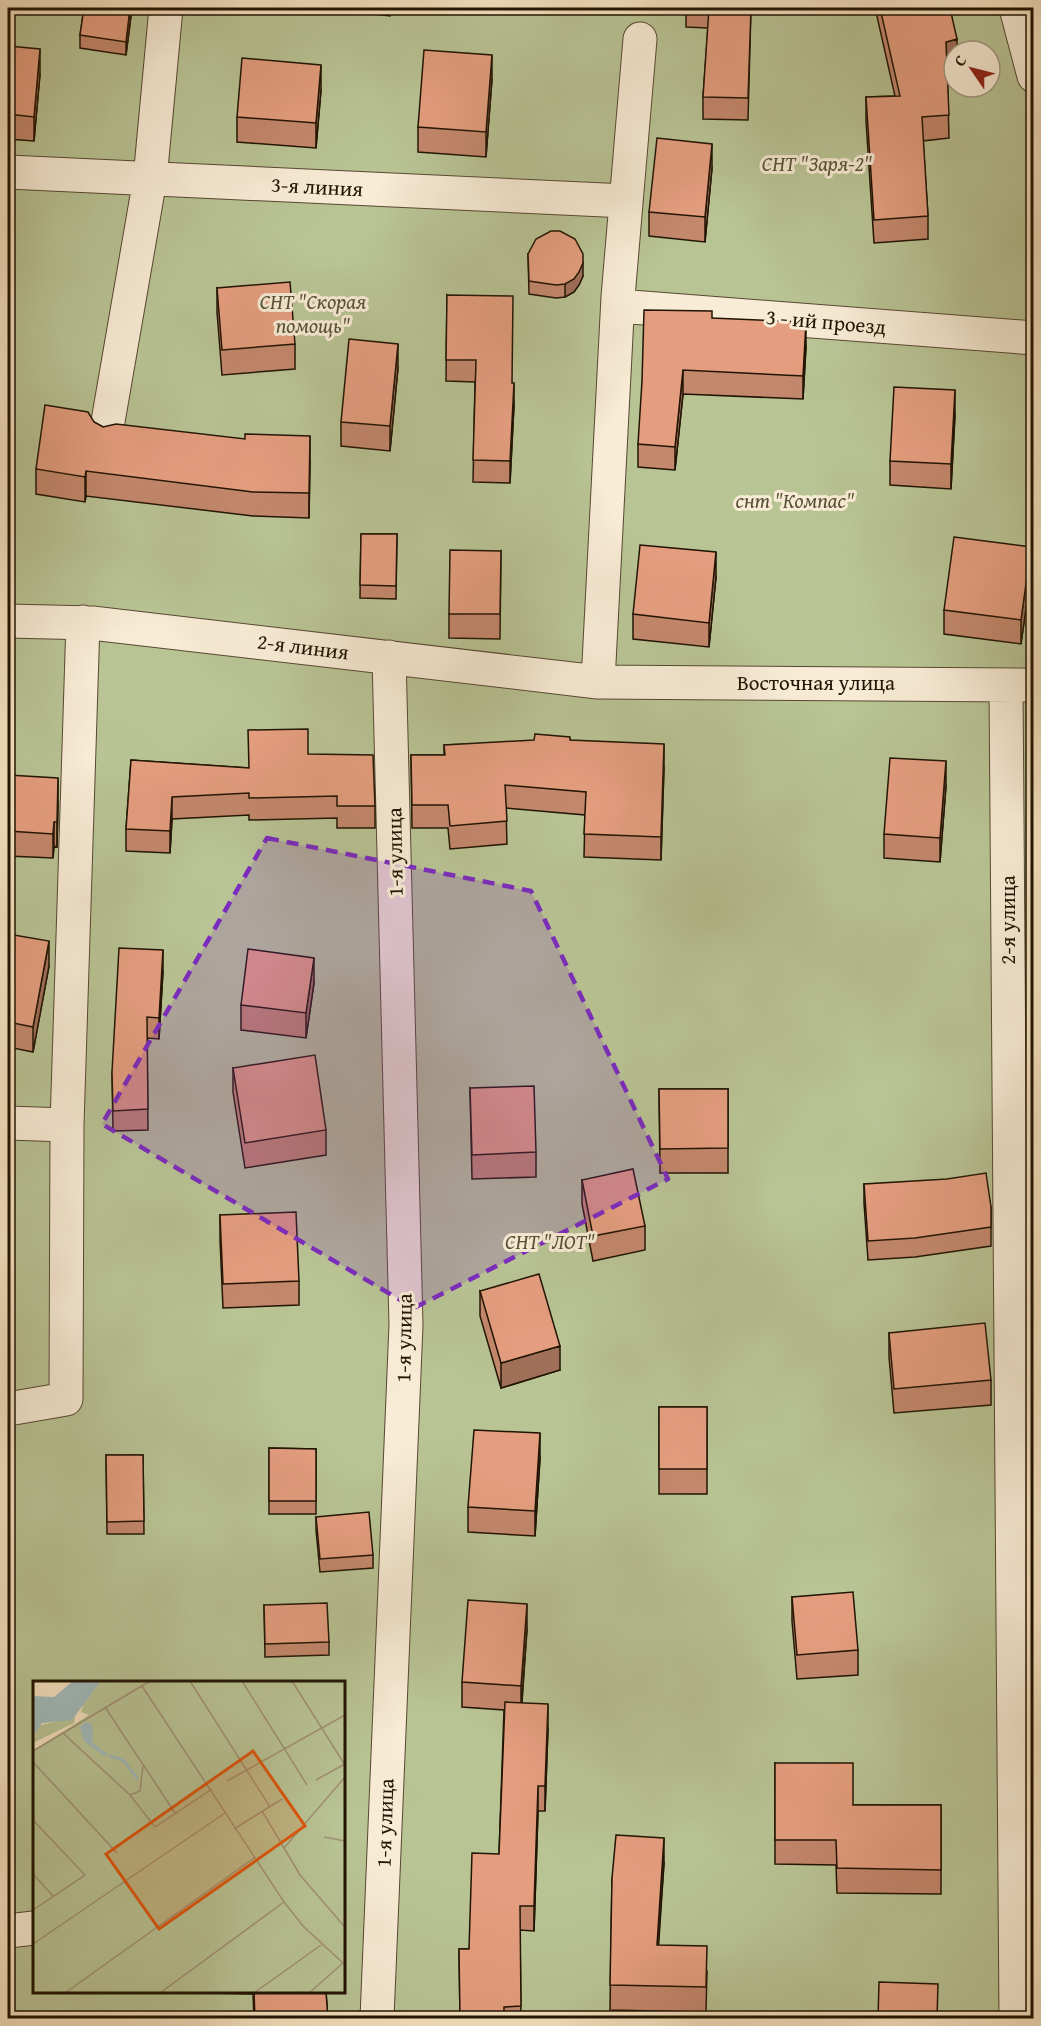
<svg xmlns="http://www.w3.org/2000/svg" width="1041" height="2026" font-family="'Gentium Book Plus',serif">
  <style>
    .green { fill: #b9c495; stroke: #6d6c4c; stroke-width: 1.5; fill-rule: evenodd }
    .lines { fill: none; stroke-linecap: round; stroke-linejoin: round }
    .minor-casing { stroke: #564832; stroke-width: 35 }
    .minor { stroke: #f8ecd6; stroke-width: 33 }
    .wall { fill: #c4886d; stroke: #211403; stroke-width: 1.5 }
    .shaded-wall { fill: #a06f59; stroke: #211403; stroke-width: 1.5 }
    .building { fill: #e49e7f; stroke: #211403; stroke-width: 1.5 }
    .marked { fill: #7b2cbf; fill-opacity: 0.2; stroke: #7b2cbf; stroke-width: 4.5; stroke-dasharray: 12 8; stroke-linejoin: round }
    .labels { text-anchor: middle; stroke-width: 6; stroke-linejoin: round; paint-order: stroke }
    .park-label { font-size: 21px; font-style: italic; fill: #565236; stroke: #f8ecd6 }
    .street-label { font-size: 21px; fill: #211403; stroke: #f8ecd6 }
    .inset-river { fill: none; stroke: #a1bbbd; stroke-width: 3 }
    .inset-road { fill: none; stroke: #a09074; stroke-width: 1.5 }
    .view { fill: #de560c; fill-opacity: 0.15; stroke: #de560c; stroke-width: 3 }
    .inset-edge { fill: none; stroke: #211403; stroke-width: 3 }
  </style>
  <rect width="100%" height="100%" fill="#f5e2c0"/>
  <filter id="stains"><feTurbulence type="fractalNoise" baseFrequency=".00333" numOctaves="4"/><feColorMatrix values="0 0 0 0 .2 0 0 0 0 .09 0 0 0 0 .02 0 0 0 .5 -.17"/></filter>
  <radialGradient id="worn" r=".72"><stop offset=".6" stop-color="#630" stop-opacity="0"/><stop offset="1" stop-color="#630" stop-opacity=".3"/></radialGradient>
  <path class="green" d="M8,8H1033V2018H8ZM954,51H990V87H954ZM34,1682H344V1992H34Z"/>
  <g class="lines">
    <defs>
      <path id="minor" d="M1016,8L1034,76
        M8,172L626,201
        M618,306L1034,338
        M106,433L150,179L166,8
        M8,621L92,623L598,682L1034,685
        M598,682L618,297L640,39
        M1006,685L1016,2018
        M8,1123L67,1125
        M8,1409L66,1399L67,1125L83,622
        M8,1931L34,1928
        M377,2018L406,1325L389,657"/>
    </defs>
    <use href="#minor" class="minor-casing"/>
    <use href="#minor" class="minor"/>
  </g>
  <path class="wall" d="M84,8H132L126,55L80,48V35Z
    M349,8H391L390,16L349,11Z
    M686,8H751L748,120L703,119V97L708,28L686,27Z
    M876,8H950L957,51L947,65L949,138L923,141L928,216V239L874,243L866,121V97L895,96L876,12Z
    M8,46L40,74L34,141L8,139Z
    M492,79L486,157L418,152V127Z
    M321,90L316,148L237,142V117Z
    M712,168L705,242L649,236V212Z
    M528,254L583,276L579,285L574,292L565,297L556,298L529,294Z
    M217,288L295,344V369L222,375L217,312Z
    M447,295L512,383L514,405L510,483L473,482L475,382L446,381Z
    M712,318L806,346L803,399L683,394L675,470L638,467V444Z
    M398,368L390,451L341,446V422Z
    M955,415L951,489L890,485V461Z
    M94,422L103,427L310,461L309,518L253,516L86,496L85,502L36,494V469Z
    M361,534H397L396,599L360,598Z
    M501,551L500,639L449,638V614Z
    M1031,572L1021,644L944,634V610Z
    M716,577L709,647L633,639V614Z
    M570,740L664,767L661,860L584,857L585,815L506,808L507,844L450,849L448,828H412L411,755H444V745Z
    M308,754L375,806V828H337V818L249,820V815L172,819L170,853L126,851V829L131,760L249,768Z
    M8,775L58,802L57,847L54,846L53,858L8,856Z
    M946,786L940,862L884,858V834Z
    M8,934L49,966L33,1052L8,1047Z
    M163,971L159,1039L147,1038L148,1130L113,1131L112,1072Z
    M314,983L306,1038L241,1030V1005Z
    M233,1068L326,1130V1155L245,1168L233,1092Z
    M470,1088L536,1152V1177L472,1179Z
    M659,1089H728V1173H660Z
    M582,1180L645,1226V1250L593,1261L582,1204Z
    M864,1184L991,1207V1246L915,1257L868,1260L864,1203Z
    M220,1215L299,1281V1305L223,1308L220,1240Z
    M480,1291L560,1370L501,1388L480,1316Z
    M889,1333L991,1380V1405L894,1413L889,1357Z
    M659,1407H707V1494H659Z
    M269,1448L316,1449V1514H269Z
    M106,1455H143L144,1534H107Z
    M540,1458L535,1536L468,1532V1507Z
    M316,1517L373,1555V1568L320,1572L316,1530Z
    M792,1597L858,1650V1675L797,1679L792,1621Z
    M264,1605L329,1642V1655L265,1657Z
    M527,1629L522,1703L548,1728L545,1811H538L534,1931L520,1930L521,2019H460L459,1949H469L499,1854L504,1710L462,1707V1682Z
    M775,1763L853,1805H941V1894L837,1893L836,1865L775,1864Z
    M664,1863L658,1945L707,1971L706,2012L610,2010L612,1878Z
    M212,1992H326L328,2019H254L253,1994L212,1993Z"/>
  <path class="shaded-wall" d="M130,8H132L126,55V42Z
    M957,39V51H954V64L946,66V42Z
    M40,49V74L34,141V117Z
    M492,55V79L486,157V132Z
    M321,65V90L316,148V123Z
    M712,144V168L705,242V217Z
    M583,263V276L579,285L574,292L565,297V284Z
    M806,322V346L803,399V376Z
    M398,344V368L390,451V426Z
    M683,370V394L675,470V447Z
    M514,383V405L510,483V461Z
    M955,390V415L951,489V464Z
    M310,436V461L309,518V493Z
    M86,471V496L85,502V477Z
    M1031,547V572L1021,644V620Z
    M716,552V577L709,647V623Z
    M664,744V767L661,860V837Z
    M946,761V786L940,862V838Z
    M58,778V802L57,847V822Z
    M172,797V819L170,853V831Z
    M54,822V846L53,858V834Z
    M49,941V966L33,1052V1027Z
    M163,950V971L159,1039V1018Z
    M314,958V983L306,1038V1013Z
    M560,1346V1370L501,1388V1363Z
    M540,1433V1458L535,1536V1511Z
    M527,1604V1629L521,1711V1686Z
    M548,1704V1728L545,1811V1786Z
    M538,1786V1811L534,1931V1906Z
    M664,1838V1863L657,1970V1945Z"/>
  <path class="building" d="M84,8H130L126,42L80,35Z
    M709,8H751L748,98L703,97Z
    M880,8H950L957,39L946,42L949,115L922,117L928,216L874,220L866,97L900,96Z
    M8,46L40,49L34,117L8,114Z
    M424,50L492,55L486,132L418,127Z
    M242,58L321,65L316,123L237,117Z
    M657,138L712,144L705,217L649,212Z
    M551,231H560L575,239L583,254V263L579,272L574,279L565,284L556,285L529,281L528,254L536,239Z
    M290,282L295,344L222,350L217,288Z
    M447,295L513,296L512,383H514L510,461L473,460L476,360H446Z
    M644,310L712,311V318L806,322L803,376L683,370L675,447L638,444L642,381Z
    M349,339L398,344L390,426L341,422Z
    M894,387L955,390L951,464L890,461Z
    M45,405L88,412L94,422L103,427L116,424L245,439V434L310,436L309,493L253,492L86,471L85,477L36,469Z
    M361,534H397L396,586L360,585Z
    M954,537L1031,547L1021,620L944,610Z
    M640,545L716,552L709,623L633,614Z
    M450,550L501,551L500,614H449Z
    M308,729V754L373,755L375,806H337V796L249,798V793L172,797L170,831L126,829L131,760L249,768L248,730Z
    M535,734L570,737V740L664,744L661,837L584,834L586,792L505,785L507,821L450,826L448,805H412L411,755H445L444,745L534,740Z
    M890,758L946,761L940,838L884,834Z
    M8,775L58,778L57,822H54L53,834L8,831Z
    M8,934L49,941L33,1027L8,1022Z
    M119,948L163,950L159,1018L147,1017L148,1109L113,1111L112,1072Z
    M248,949L314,958L306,1013L241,1005Z
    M315,1055L326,1130L245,1143L233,1068Z
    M534,1086L536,1152L472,1155L470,1088Z
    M659,1089H728V1148L660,1149Z
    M633,1169L645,1226L593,1236L582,1180Z
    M986,1173L991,1207V1227L915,1238L868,1241L864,1184L947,1179Z
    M296,1212L299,1281L223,1284L220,1215Z
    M539,1274L560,1346L501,1363L480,1291Z
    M985,1323L991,1380L894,1389L889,1333Z
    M659,1407H707V1469H659Z
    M474,1430L540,1433L535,1511L468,1507Z
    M269,1448L316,1449V1501H269Z
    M106,1455H143L144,1521L107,1522Z
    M369,1512L373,1555L320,1559L316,1517Z
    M853,1592L858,1650L797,1655L792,1597Z
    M468,1600L527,1604L521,1686L462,1682Z
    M327,1603L329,1642L265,1644L264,1605Z
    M505,1702L548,1704L545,1786H538L534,1906H520L521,2006L504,2007V2019H460L459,1949H469L472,1853L499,1854Z
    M775,1763H853V1805H941V1870L837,1868L836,1840H775Z
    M616,1835L664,1838L657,1945L707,1946L706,1987L610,1985L612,1878Z
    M879,1982L938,1984L937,2019H878Z
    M254,1992H326L328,2019H255Z"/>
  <path class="marked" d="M267,838L531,891L668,1179L414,1308L102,1124Z"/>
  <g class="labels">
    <g class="park-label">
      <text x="817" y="171">СНТ "Заря-2"</text>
      <text x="313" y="309">СНТ "Скорая<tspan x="313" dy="24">помощь"</tspan></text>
      <text x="795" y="508">снт "Компас"</text>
      <text x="550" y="1249">СНТ "ЛОТ"</text>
    </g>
    <g class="street-label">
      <text transform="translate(317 187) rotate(3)" y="7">3-я линия</text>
      <text transform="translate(826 322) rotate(5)" y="7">3 - ий проезд</text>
      <text transform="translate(303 647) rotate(7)" y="7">2-я линия</text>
      <text x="816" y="690">Восточная улица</text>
      <text transform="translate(395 852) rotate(-91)" y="7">1-я улица</text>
      <text transform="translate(1008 920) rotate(-90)" y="7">2-я улица</text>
      <text transform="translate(404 1338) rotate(-89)" y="7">1-я улица</text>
      <text transform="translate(385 1823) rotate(-88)" y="7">1-я улица</text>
    </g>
  </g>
  <g transform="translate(33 1681)">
    <rect width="312" height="312" fill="#f5e2c0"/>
    <path d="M68,0H312V312H0V70L56,34L48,31L51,21ZM42,36L41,42L0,62L4,45Z" fill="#b9c495"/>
    <path d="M40,0H68L39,39L9,42L0,55V15L21,16ZM52,41L58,42L60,48L59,61L77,75L69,74L50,59L47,46Z" fill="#a1bbbd"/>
    <path class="inset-river" d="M77,75L90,79L105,98"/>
    <path class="inset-road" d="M157,0L237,126M209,0L274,104M259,0L312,84M109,5L251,221L270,245L310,282L276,312M72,26L142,132M30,52L97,114L122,146L179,108M0,70L117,0M0,81L84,172M283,99L312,83M194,100L312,34M97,114L107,110L110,85M229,130L267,194L311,245M0,139L52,194L0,229M201,148L249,118M291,156L312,160M251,167L312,96M0,193L20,215M0,263L192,132M32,312L221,177M127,312L251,221M221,312L288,264"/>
    <path class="view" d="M220,70L272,145L126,248L73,173Z"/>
    <rect width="312" height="312" class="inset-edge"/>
  </g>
  <rect width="1041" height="2026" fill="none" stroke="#f5e2c0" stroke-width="30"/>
  <rect x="9" y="9" width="1023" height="2008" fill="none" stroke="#211403" stroke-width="3"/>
  <rect x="15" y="15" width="1011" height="1996" fill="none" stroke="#211403" stroke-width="1.5"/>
  <g transform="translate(972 69) rotate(305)"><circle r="28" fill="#f8ecd6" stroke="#a29682" stroke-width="1.5"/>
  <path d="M0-4.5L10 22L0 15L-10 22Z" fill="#8f2418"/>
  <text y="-9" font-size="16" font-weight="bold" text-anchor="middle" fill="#211403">С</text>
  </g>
  <rect width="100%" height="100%" filter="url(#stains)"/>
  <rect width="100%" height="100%" fill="url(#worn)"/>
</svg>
